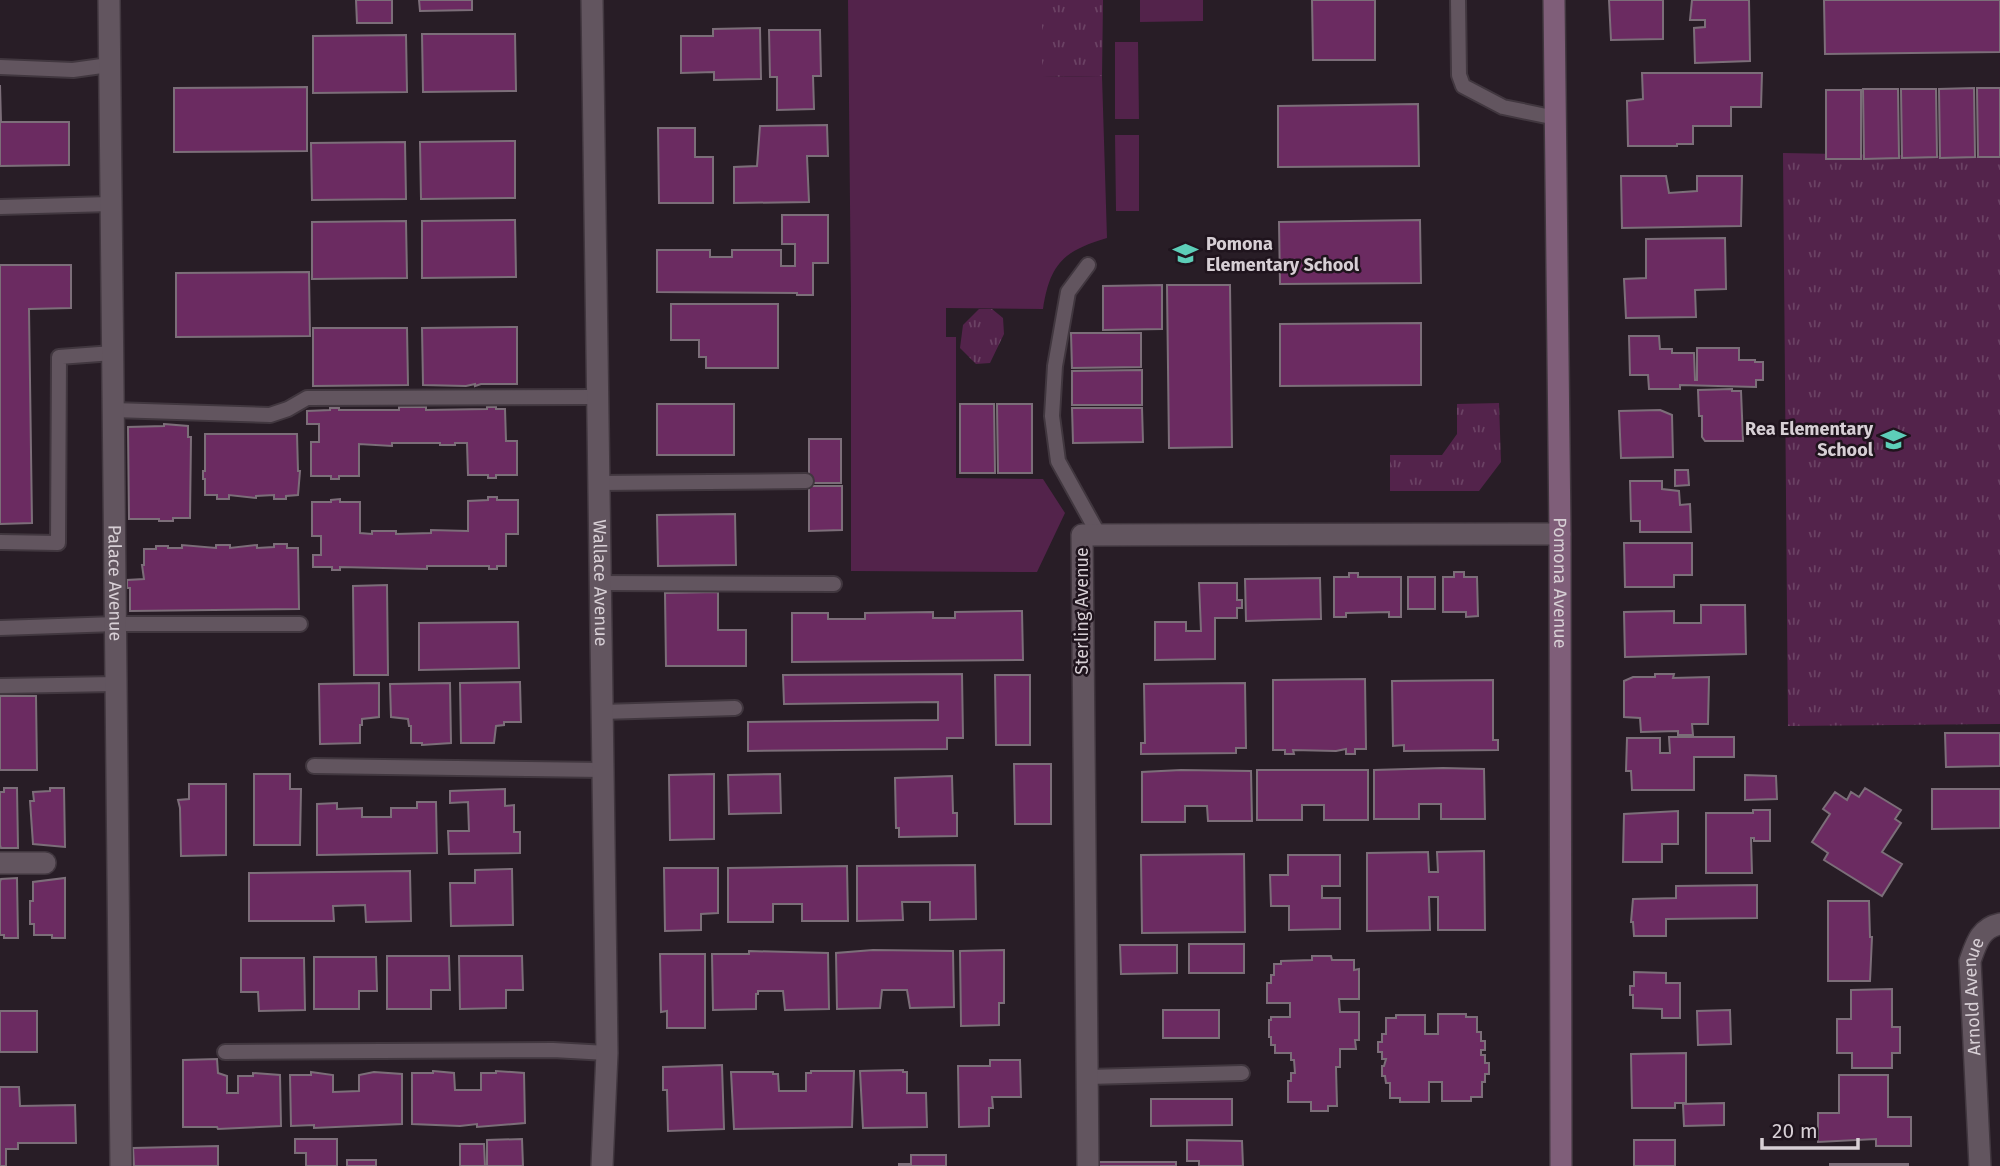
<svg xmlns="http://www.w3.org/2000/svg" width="2000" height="1166" font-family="'Fira Sans',sans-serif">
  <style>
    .green { fill: #53234b }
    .park { fill: url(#park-tufts) }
    .building { fill: #6b2b61; stroke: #7c6e79; stroke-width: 2 }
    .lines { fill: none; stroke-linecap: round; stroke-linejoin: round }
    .lane-casing { stroke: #41373f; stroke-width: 18 }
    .street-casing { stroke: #41373f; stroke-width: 24 }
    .secondary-casing { stroke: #41373f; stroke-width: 24 }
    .lane { stroke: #62555f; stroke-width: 14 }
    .street { stroke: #62555f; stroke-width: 21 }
    .secondary { stroke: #7f5e79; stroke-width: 21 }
    .labels { text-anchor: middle; stroke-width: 5; stroke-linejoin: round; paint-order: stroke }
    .poi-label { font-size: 18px; font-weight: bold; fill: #d7cfd5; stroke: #1f141d; text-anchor: start }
    .street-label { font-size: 18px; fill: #d7cfd5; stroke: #1f141d }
  </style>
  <defs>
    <pattern id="park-tufts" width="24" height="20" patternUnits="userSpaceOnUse" patternTransform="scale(1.75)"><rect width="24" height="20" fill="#53234b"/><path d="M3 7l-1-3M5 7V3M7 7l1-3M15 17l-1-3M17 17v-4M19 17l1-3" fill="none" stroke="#6b4264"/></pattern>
  </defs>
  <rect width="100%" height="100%" fill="#281d26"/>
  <path class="green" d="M848,0H1042V77L1102,76L1107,238C1063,251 1050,264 1043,309L946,308V337H956V478L1043,479L1065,513L1037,572L851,571V307Z
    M1140,0H1203V21L1140,22Z
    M1115,42H1138L1139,119H1115Z
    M1115,135H1139V211H1116Z"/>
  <path class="park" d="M1042,0H1103L1102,76L1042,77Z
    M1783,153L2000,157V724L1788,726Z
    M979,309H992L1003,318L1004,334L990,363L976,364L960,348L963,325Z
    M1499,403L1501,462L1479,491H1390V455H1442L1457,434V404Z"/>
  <path class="building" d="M356,0H392V23H357Z
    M419,0H472V10L420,11Z
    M1312,0H1375V60H1313Z
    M1609,0H1663V39L1611,40Z
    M1692,0H1749L1750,61L1695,63L1694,28L1705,27V20H1690Z
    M1824,0H2000V52L1825,54Z
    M760,28L761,79L714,80V72L681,73V36H713V29Z
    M769,30H820L821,76H813L814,109L777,110V77H770Z
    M422,34H515L516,91L423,92Z
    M406,35L407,92L313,93V36Z
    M1642,73H1762L1761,107H1731V126H1693V144H1677V146H1628L1627,101L1643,99Z
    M0,85L1,122H69V165L0,166Z
    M307,87V151L174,152V88Z
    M1974,88L1975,157L1940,158L1939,89Z
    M1977,88H2000V157H1978Z
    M1863,89H1898L1899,158L1864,159Z
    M1901,89H1936L1937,157L1902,158Z
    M1826,90H1861V159H1826Z
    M1418,104L1419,166L1278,167V106Z
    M827,125L828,156H807L809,202L734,203V167L757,166L760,126Z
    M658,128H695V157H713V203H659Z
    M515,141V198L421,199L420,142Z
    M405,142L406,199L312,200L311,143Z
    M1621,176H1666L1669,193L1697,191V176H1742L1741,226L1622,228Z
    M782,215H828V263H813V295H797V293L657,292V250H710V257H732V250H781V266H795V244H782Z
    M515,220L516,277L422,278V221Z
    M1420,220L1421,283L1280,284L1279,222Z
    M406,221L407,278L312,279V222Z
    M1725,238L1726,289L1695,290L1696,317L1626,318L1624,279L1646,278V239Z
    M0,265H71V308L29,309L32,523L0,524Z
    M309,272L310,336L176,337V273Z
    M1162,285V329L1103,330V286Z
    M1167,285H1230L1232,447L1169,448Z
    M671,304H778V368H706V357H699V340H671Z
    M1421,323V385L1280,386V324Z
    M517,327V384H481L475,386V384L466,386L423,385L422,328Z
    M313,328H407L408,385L313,386Z
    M1071,333H1141V367L1072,368Z
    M1629,336H1659L1660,349H1672V353H1694L1695,380H1697V348H1739V360H1755V362H1763V380H1756V387L1680,385V389H1649L1648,375H1630Z
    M1142,370V405H1072V371Z
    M1732,389V391H1741L1743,441H1705L1702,437V416H1699L1698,390Z
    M657,404H734V455H657Z
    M960,404H994L995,473H960Z
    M997,404H1032V473H998Z
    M399,407H426V410L487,409V407H496V409H505L506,441H517V475H496V478H488V475H468L467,443H455V445H440V443H392V446L359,444V476H339V479H331V476H311V442H319V424H307V411L330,410V408H339V410H399Z
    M1072,408H1142L1143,442L1073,443Z
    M1660,410L1672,415L1673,457L1621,458L1619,411Z
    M164,424L188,426V437H191L190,518H173V521H159V519H129L128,427L164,426Z
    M205,434H297L298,471H300L298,495L286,496V499H274V495L256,496V498L229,495V499H217V495H205V479H203V471H205Z
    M809,439H841V483H809Z
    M1675,470H1688L1689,485L1675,486Z
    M1630,481H1662V489L1679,491L1680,505L1690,504L1691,532H1640V521H1631Z
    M809,486H842V530L809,531Z
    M488,497H497V500H518V534H506V566H497V569H489V566H427V569L340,567V570H332V567H313V555H321V536H312V502H331V500L340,499V502H360V533L372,534V531H396V534L431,533V530L468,531V501L488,500Z
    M735,514L736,565L658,566L657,515Z
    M1624,543H1692V575H1674V587H1625Z
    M274,544H287V548H298L299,609L130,611V588H127V580L144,579L142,565H144V549H156V546H168V548H182V545L216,548V545H230V548L257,545V548L274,547Z
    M1454,572H1464V577H1477L1478,616L1466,617V612H1443V577H1454Z
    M1349,573H1358V577H1401V617H1389V612L1346,613V617H1334V577H1349Z
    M1408,577H1435V609H1408Z
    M1320,578L1321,619L1246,621L1245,579Z
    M1199,583H1237V600H1242V608H1237V618H1215V659L1155,660V622H1186V631H1201Z
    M387,585L388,675H354L353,586Z
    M718,592V630H746V666H666L665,593Z
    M1701,605H1745L1746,654L1625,657L1624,612L1674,611V623H1701Z
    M1022,611L1023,660L792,662V613H828V619H865V613L933,612V618H955V612Z
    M518,622L519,668L419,670V623Z
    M962,674L963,738H947V749L748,751V722L938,720V702L784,704L783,675Z
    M1655,674H1674L1673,678L1709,677L1708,724H1692L1693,735H1678V731L1641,732L1640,718L1624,717V681L1633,677H1655Z
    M995,675H1030V745H996Z
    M1365,679L1366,749H1355V754H1346V749L1336,751L1293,750L1294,754H1285V750H1273V680Z
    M1493,680V740H1498V750L1404,751V745L1393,746L1392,681Z
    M520,682L521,722H504V725L496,726L494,743H461L460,683Z
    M379,683V717L362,719V725H360V743L320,744L319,684Z
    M450,683L451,743L422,745V743H411V726H409L408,719L391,717L390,684Z
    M1245,683L1246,748H1236V753L1141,754V743H1145L1144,684Z
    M0,696H36L37,770H0Z
    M1945,733H2000V766L1946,767Z
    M1669,737H1734V757H1694V790H1632L1631,771H1626L1627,738H1660V753H1670Z
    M1014,764H1051V824H1015Z
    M1443,768L1484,769L1485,819H1441V804H1419V819H1374V770Z
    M1181,770L1251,771L1252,821H1208L1207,806H1185V822H1142V772Z
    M1257,770H1368V820H1324V805H1302V820H1257Z
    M254,774H290V789H301L300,845H254Z
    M714,774V839L670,840L669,775Z
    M780,774L781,813L729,814L728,775Z
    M1745,775L1776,776L1777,799L1745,800Z
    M952,776L953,813H957V836L899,837V828H896L895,778Z
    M189,784H226V855L181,856L180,808L178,800L189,799Z
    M4,788H17L18,848H1L0,845V792H4Z
    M50,788H64L65,847L33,844L30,801H34L33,792L50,791Z
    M1865,788L1901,810L1895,819L1901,823L1882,852L1902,864L1882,896L1824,860L1828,853L1812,842L1830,814L1823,809L1835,792L1847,800L1851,792L1859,797Z
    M505,789V806L514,805V832H520V853L449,854L448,831H469L468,802L450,803V791Z
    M1932,789H2000V828L1932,829Z
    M417,802H436L437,853L317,855V804L337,803V809L362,808V817H391V808H417Z
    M1753,810H1770V841H1754V838H1751L1752,873H1706V813H1753Z
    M1678,811V844H1662V862H1623L1624,814Z
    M1484,851L1485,930H1438V897H1429L1430,930L1367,931V853L1428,852L1429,872H1438L1437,852Z
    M1244,854L1245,932L1142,933L1141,855Z
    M1288,855H1340V886H1322V898H1340V929L1289,930V906H1271L1270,875H1288Z
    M975,865L976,919L930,920V902H902L903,920L857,921V866Z
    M847,866L848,921H802V904H773V922H728V868Z
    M664,868H718V913L701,914V930L665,931Z
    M512,869L513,925L451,926L450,883H475V870Z
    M410,871L411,921L366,922L365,905L333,906L334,921H249V873Z
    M17,878L18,938H4V935H0V882L1,879Z
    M65,878V938H52V935H34V924H30V901H33V882Z
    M1757,885V918L1666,919V936H1634L1633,922H1631L1633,899L1676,898V886Z
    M1828,901H1869L1870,937H1872L1870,981H1828Z
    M1189,944H1244V973H1189Z
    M1120,945H1177V973L1121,974Z
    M873,950L953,951L954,1007L910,1008L907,990H882L880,1008L837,1009L836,953Z
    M1004,950V1003H999V1025L961,1026L960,951Z
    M749,951L828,953L829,1009L785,1010L783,991H758V994H756V1009L713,1010L712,954H749Z
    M660,954H705V1028H667V1011L661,1012Z
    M387,956H449L450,990H431V1009H387Z
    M459,956H522L523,990H506V1008L460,1009Z
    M1312,956H1331L1332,960H1354V970L1359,969V999H1339L1340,1012H1359V1040H1355L1356,1049H1340V1067H1336L1337,1106H1328V1111H1311V1102H1288V1081H1291V1073H1295L1294,1060H1291V1053H1275V1045H1271V1037H1269V1020H1271V1017H1290V1003H1267V983H1271V975H1274V964H1281V961L1312,960Z
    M314,957H376L377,991H359V1009H314Z
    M241,958H304L305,1010L259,1011L258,992H241Z
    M1634,972L1666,973V983H1680V1018H1662V1009L1633,1008V995H1630V986H1634Z
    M1892,989V1027H1900V1053H1892V1068H1852V1053H1837V1019H1851V990Z
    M1163,1010H1219V1038H1163Z
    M1730,1010L1731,1044L1698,1045L1697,1011Z
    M0,1011H37V1052H0Z
    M1438,1014H1466V1017H1477V1032H1481V1041H1485V1050H1481V1055H1485V1063H1489V1074H1485V1082H1482V1097H1471V1101H1442V1082H1429V1102H1400V1098H1390V1083H1386L1385,1076H1382V1066H1384L1386,1059H1382V1052H1378V1042H1382V1034H1386V1018H1396V1015H1425V1034H1438Z
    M1686,1053V1103H1675V1108H1632L1631,1054Z
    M217,1059L218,1073L227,1076V1093H238V1076H253V1073L280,1075L281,1126L218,1129L217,1127H183V1060Z
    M990,1060H1020L1021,1097H992L993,1108H989V1126L959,1127L958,1066H990Z
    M722,1065L724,1129L668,1131L667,1090H663V1067Z
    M903,1070V1072H907V1093H926L927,1127L863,1128L860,1071Z
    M433,1071L454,1073L455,1090H481V1073H496V1071L524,1073L525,1123L477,1127V1124L460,1126L412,1124V1073H433Z
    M811,1071H854L852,1127L734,1129L731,1072H773V1074H778L779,1091H806V1073H811Z
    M311,1072L333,1075V1092L359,1091V1075L374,1072L402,1074V1124L314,1128V1125L291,1126L290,1075H311Z
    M1839,1075H1888V1117H1911V1146H1876V1139L1818,1142V1113H1839Z
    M0,1087H19L20,1106L75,1105L76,1143H18V1149H6V1166H0Z
    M1151,1099H1232V1125L1151,1126Z
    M1724,1103V1125L1684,1126L1683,1104Z
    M295,1139H337V1166H306V1153H295Z
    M522,1139L523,1166H487V1140Z
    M1187,1140L1242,1141L1243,1166H1199V1161H1187Z
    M1634,1140H1675V1166H1634Z
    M460,1144H484L485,1166H460Z
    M218,1146V1166H134L133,1148Z
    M911,1155H946V1166H899V1164H911Z
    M347,1160H376V1166H347Z
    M1096,1162H1176V1166H1096Z
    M1830,1164H1908V1166H1830Z"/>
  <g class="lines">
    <defs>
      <path id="lane" d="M1458,0L1459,75L1463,86L1503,107L1556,118
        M0,67L73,70L109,65
        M0,207L111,204
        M1088,265L1068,292L1055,366L1052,416L1058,461L1099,535
        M113,410L270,415L288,409L307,398L597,397
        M599,483L806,481
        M0,542L58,543L59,357L113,353
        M600,583L834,584
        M0,628L116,624H300
        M0,686L116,684
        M602,712L735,708
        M314,766L603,770
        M225,1052L553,1050L607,1053
        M1087,1077L1242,1073"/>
      <g id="street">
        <path id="s1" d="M109,0L121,1166"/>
        <path id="s2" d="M592,0L607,1053L602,1166"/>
        <path d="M0,863H45"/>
        <path d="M1088,1166L1082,535L1560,534"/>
        <path id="s3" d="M1980,1166L1970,961C1976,944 1980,928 2000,924"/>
      </g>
      <g id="secondary">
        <path id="s4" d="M1554,0L1560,534L1561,1166"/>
      </g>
    </defs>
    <use href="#lane" class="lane-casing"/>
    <use href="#street" class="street-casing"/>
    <use href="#secondary" class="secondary-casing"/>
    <use href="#lane" class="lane"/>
    <use href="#street" class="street"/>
    <use href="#secondary" class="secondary"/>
  </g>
  <defs>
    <symbol id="school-bare" viewBox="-9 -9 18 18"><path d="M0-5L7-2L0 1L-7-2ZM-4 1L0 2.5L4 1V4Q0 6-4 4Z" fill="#5dceb8" stroke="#1f141d" stroke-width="2.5" paint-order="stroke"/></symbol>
  </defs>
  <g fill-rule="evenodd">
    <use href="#school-bare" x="1168" y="236" width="35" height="35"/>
    <use href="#school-bare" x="1876" y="422" width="35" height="35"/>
  </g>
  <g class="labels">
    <g class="poi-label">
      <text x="1206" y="250">Pomona<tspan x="1206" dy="21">Elementary School</tspan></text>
      <text x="1873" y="435" text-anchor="end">Rea Elementary<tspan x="1873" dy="21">School</tspan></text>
    </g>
    <g class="street-label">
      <text dy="6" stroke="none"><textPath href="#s1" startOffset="583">Palace Avenue</textPath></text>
      <text dy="6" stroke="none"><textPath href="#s2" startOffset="583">Wallace Avenue</textPath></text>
      <text dy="6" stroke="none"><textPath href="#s4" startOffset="583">Pomona Avenue</textPath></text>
      <text transform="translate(1082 611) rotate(-90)" y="6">Sterling Avenue</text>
      <text dy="6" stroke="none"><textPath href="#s3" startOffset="170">Arnold Avenue</textPath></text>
    </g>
  </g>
  <path d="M1762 1138v10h96v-10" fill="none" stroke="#d7cfd5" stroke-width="3.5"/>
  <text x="1772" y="1138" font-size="21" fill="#d7cfd5" stroke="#1f141d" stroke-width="5" paint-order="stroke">20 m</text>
</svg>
